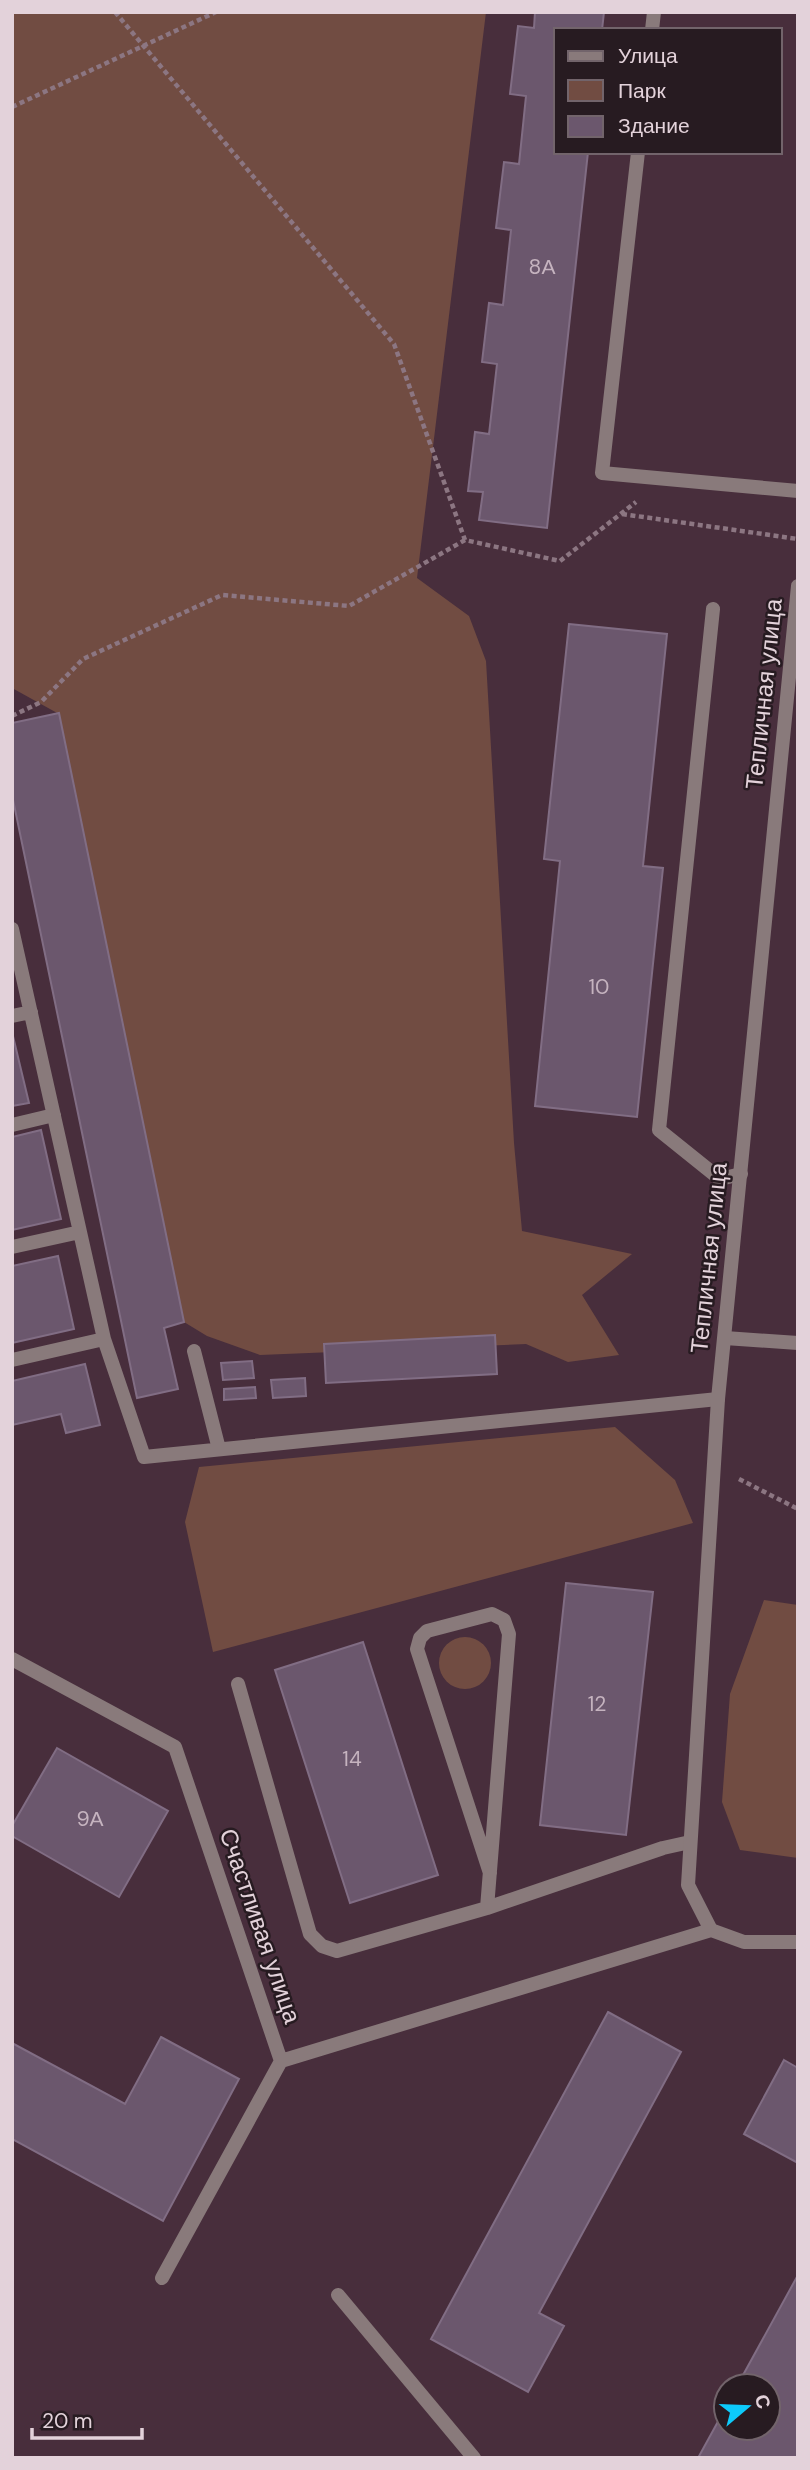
<svg xmlns="http://www.w3.org/2000/svg" width="810" height="2470" font-family="'DM Sans',sans-serif">
  <style>
    .green { fill: #714c42 }
    .building { fill: #6b576d; stroke: #816d84; stroke-width: 2 }
    .lines { fill: none; stroke-linecap: round; stroke-linejoin: round }
    .path { stroke: #8c7682; stroke-width: 4.5; stroke-dasharray: 5 3.5; stroke-linecap: butt }
    .lane { stroke: #897a7b; stroke-width: 14 }
    .street { stroke: #897a7b; stroke-width: 14 }
    .labels { text-anchor: middle; stroke-width: 5; stroke-linejoin: round; paint-order: stroke }
    .number-label { font-size: 21px; fill: #c5b3bf }
    .street-label { font-size: 24px; fill: #e3d2da; stroke: #271b21 }
  </style>
  <rect width="100%" height="100%" fill="#482e3c"/>
  <path class="green" d="M12,12H486L417,578L469,616L486,661L514,1143L522,1231L632,1254L582,1295L619,1355L568,1362L526,1344L260,1355L207,1336L184,1322L59,714L12,688Z
    M615,1427L675,1480L693,1523L213,1652L185,1522L199,1467Z
    M764,1600L798,1605V1858L740,1850L722,1802L730,1694Z
    M439 1663a26 26 0 1 1 52 0a26 26 0 1 1-52 0Z"/>
  <path class="building" d="M535,12H604L602,30H556V152H588L547,528L479,520L483,492L468,491L475,432L489,434L497,364L482,362L489,303L503,305L511,230L496,228L504,162L519,164L526,96L510,94L518,26L534,28Z
    M569,624L667,634L643,866L663,868L637,1117L535,1106L560,861L544,859Z
    M59,713L184,1322L164,1328L178,1389L137,1398L12,795V723Z
    M12,1032L29,1103L12,1106Z
    M41,1130L61,1219L12,1230V1137Z
    M58,1256L74,1329L12,1343V1266Z
    M495,1335L497,1374L326,1383L324,1344Z
    M252,1361L254,1378L223,1380L221,1363Z
    M85,1364L100,1425L66,1433L61,1414L12,1425V1381Z
    M305,1378L306,1396L273,1398L271,1380Z
    M255,1387L256,1398L224,1400V1389Z
    M566,1583L653,1592L626,1835L540,1825Z
    M363,1642L438,1875L350,1903L275,1670Z
    M57,1748L168,1811L119,1897L12,1836V1826Z
    M608,2012L681,2052L539,2313L564,2326L528,2392L431,2339Z
    M161,2037L239,2079L163,2221L12,2139V2043L125,2104Z
    M784,2060L798,2068V2163L744,2134Z
    M798,2275V2458H698L726,2407V2428H768V2386H737Z"/>
  <g class="lines">
    <path class="path" d="M115,12L394,344L465,540L560,561L636,502
      M12,107L216,12
      M622,514L798,539
      M12,716L41,702L83,659L222,595L349,606L465,540
      M739,1479L798,1509"/>
    <path class="lane" d="M652,30L654,12
      M638,152L602,473L798,491
      M713,609L659,1130L720,1179L741,1174
      M12,929L104,1339L144,1457L718,1399
      M12,1016L31,1012
      M12,1125L54,1115
      M12,1247L80,1232
      M725,1338L798,1343
      M194,1351L219,1449
      M12,1360L104,1339
      M238,1684L310,1934L322,1946L337,1951L487,1908L663,1848L690,1842
      M487,1908L509,1634L504,1620L492,1614L427,1631L420,1638L417,1649L490,1873
      M338,2295L474,2458"/>
    <path class="street" d="M12,1659L175,1747L281,2061L162,2278
      M711,1930L688,1885L718,1399L798,586
      M281,2061L711,1930L744,1942H798"/>
  </g>
  <g class="labels">
    <g class="number-label">
      <text x="542" y="274">8А</text>
      <text x="599" y="994">10</text>
      <text x="597" y="1711">12</text>
      <text x="352" y="1766">14</text>
      <text x="90" y="1826">9А</text>
    </g>
    <g class="street-label">
      <text transform="translate(764 694) rotate(-84)" y="8">Тепличная улица</text>
      <text transform="translate(709 1258) rotate(-84)" y="8">Тепличная улица</text>
      <text transform="translate(260 1926) rotate(71)" y="8">Счастливая улица</text>
    </g>
  </g>
  <rect width="810" height="2470" fill="none" stroke="#e3d2da" stroke-width="28"/>
  <rect x="554" y="28" width="228" height="126" fill="#271b21" stroke="#72646b" stroke-width="2"/>
  <rect x="568" y="51" width="35" height="10" fill="#897a7b" stroke="#72646b" stroke-width="2"/>
  <text x="618" y="63" font-size="21" fill="#e3d2da">Улица</text>
  <rect x="568" y="80" width="35" height="21" fill="#714c42" stroke="#72646b" stroke-width="2"/>
  <text x="618" y="98" font-size="21" fill="#e3d2da">Парк</text>
  <rect x="568" y="116" width="35" height="21" fill="#6b576d" stroke="#72646b" stroke-width="2"/>
  <text x="618" y="133" font-size="21" fill="#e3d2da">Здание</text>
  <g transform="translate(747 2407) rotate(71)"><circle r="33" fill="#271b21" stroke="#72646b" stroke-width="2"/>
  <path d="M0-5L12 26L0 18L-12 26Z" fill="#0dcafa"/>
  <text y="-10" font-size="19" font-weight="bold" text-anchor="middle" fill="#e3d2da">С</text>
  </g>
  <path d="M32 2428v10h110v-10" fill="none" stroke="#e3d2da" stroke-width="3.5"/>
  <text x="42" y="2428" font-size="21" fill="#e3d2da" stroke="#271b21" stroke-width="5" paint-order="stroke">20 m</text>
</svg>
